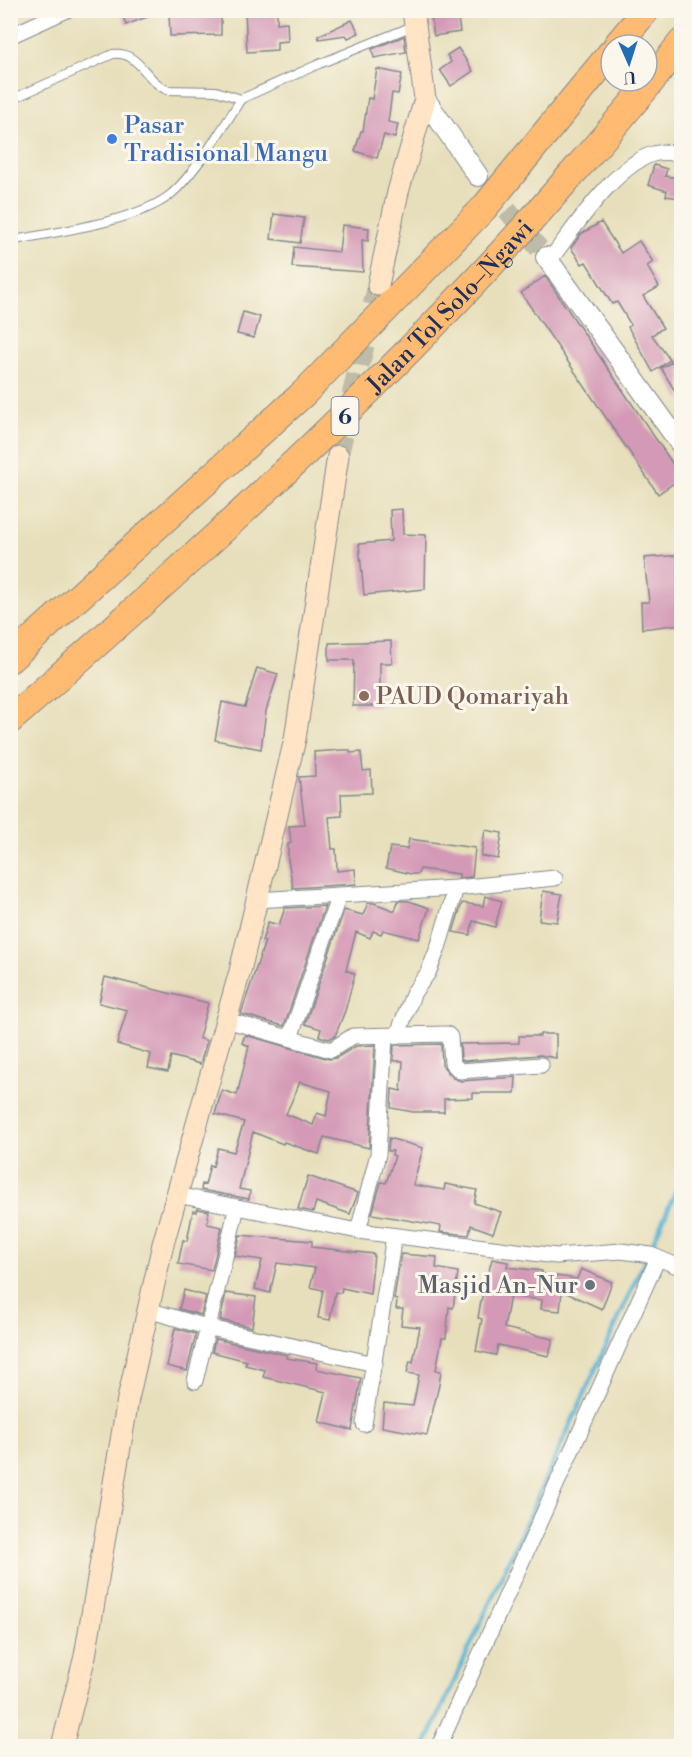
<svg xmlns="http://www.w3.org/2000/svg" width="692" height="1757" font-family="'Libre Bodoni',serif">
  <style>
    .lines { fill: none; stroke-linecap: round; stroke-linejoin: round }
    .stream { stroke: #54b1d2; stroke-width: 4.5 }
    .building { fill: #d499b6; fill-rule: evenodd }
    .tertiary-tunnel { stroke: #bebca8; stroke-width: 20; stroke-dasharray: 20 10; stroke-linecap: butt }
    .secondary-tunnel { stroke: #bebca8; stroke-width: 21; stroke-dasharray: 21 10; stroke-linecap: butt }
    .service-casing { stroke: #81878c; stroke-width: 10 }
    .minor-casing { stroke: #81878c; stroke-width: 17 }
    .tertiary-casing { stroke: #81878c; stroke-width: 22 }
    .secondary-casing { stroke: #81878c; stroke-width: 23 }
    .motorway-casing { stroke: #81878c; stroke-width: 29 }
    .service { stroke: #fff; stroke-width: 8 }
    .minor { stroke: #fff; stroke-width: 15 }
    .tertiary { stroke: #fff; stroke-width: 20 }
    .secondary { stroke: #ffe4c6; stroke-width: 21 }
    .motorway { stroke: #ffbb71; stroke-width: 27 }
    .shop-dot { fill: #3f7fe0; stroke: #fbf7ec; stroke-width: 2 }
    .education-dot { fill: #8d6e63; stroke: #fbf7ec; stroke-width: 2 }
    .worship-dot { fill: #6b7280; stroke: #fbf7ec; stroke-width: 2 }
    .labels { text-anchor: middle; stroke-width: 6; stroke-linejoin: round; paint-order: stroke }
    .shield { fill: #fbf7ec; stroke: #5e6b89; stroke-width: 1.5 }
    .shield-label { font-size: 22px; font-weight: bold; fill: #1b2f5e }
    .shop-label { font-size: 24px; fill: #366cbe; stroke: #fbf7ec; text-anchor: start }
    .street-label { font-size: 24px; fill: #1b2f5e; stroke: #fbf7ec }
    .education-label { font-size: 24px; fill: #785e54; stroke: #fbf7ec; text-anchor: start }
    .worship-label { font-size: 24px; fill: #5b616d; stroke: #fbf7ec; text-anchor: end }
  </style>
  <rect width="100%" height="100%" fill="#fbf7ec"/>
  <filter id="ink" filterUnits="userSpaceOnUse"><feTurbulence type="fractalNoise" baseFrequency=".0167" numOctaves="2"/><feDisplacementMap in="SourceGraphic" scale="12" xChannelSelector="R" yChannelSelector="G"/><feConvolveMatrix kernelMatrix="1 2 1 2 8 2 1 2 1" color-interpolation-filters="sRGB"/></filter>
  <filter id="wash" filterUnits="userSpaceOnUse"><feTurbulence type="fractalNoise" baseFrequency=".008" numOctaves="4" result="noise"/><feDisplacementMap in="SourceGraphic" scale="24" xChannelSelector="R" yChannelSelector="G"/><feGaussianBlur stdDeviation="1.35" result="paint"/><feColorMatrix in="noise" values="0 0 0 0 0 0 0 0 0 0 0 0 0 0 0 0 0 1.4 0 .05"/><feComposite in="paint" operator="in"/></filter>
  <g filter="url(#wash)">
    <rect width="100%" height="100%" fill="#e7dfbb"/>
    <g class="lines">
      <path class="stream" d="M425,1746L682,1178"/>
    </g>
    <g id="blocks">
      <path class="building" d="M121,10H160V12L126,25Z
        M245,10H277V23L287,22L288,41L277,42V50L247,52Z
        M430,10H457L460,32L434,36Z
        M221,11V35L170,36L169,13Z
        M352,20L359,33L348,38L346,35L319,39L318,36Z
        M404,36L406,52L374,58L372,49Z
        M458,48L473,71L451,86L440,70L451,62L447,55Z
        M377,69L402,74L398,94L392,93L388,122L398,124L395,138L384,135L377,158L355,151L361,131H363L368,98L372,99Z
        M654,165L667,169L665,176L681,178L680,198L666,196L667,191L648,185Z
        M274,214L304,218L300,243L271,239Z
        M601,222L621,253L639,241L653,262L647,266L659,287L643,296L663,328L652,335L670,360L653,372L628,327L631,325L617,302L612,304L586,262L582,264L571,248L581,234Z
        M342,225L369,228L368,241L362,240L363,272L292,267L294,247L339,252Z
        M545,276L681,476V478L658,494L521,293Z
        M243,312L260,317L254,338L237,334Z
        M681,357V401L661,368Z
        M402,509L403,534L426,535L425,589L364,595L359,544L391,541L390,510Z
        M681,555V624L642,629L641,602H649L644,558Z
        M391,641L392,663H380V706H353L354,660H329V643Z
        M257,668L278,674L266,711L261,749L215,740L222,702L245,707Z
        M342,750H350V753L361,752L363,771L371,770L372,793L341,794L342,816L329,817L332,849H336L337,871L355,869L356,884L293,888L288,860V844L291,843L289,826L305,825L299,777L315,776L314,752Z
        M485,830L502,833L498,859L481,856Z
        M409,839L475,848L472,877L459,878V874L420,869L418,874H411L386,868L390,847L407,849Z
        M543,891L562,894L557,922L539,920Z
        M485,896L502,901L495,927L473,921L470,935L453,932L462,903L483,906Z
        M398,901H409L429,908L419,939L383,930L381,934L373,931L370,938L356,932L346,970L355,974L345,1011L335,1036L329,1039L319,1036L321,1029L305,1024L344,910L363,915L368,903H374L395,911Z
        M325,906L284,1026L241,1014L265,941H262L268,922L279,925L285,908Z
        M105,977L208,1003L199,1038L207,1041L200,1064L171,1056L168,1072L148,1068L151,1054L117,1044L127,1010L99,1003Z
        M540,1034H556V1058L540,1055L464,1061L461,1059L460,1044L519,1043V1036H540Z
        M245,1035L329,1059L336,1058L356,1046L375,1045L369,1148L324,1137L319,1154L284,1142L283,1144L253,1132L239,1189L250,1191L249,1199L201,1190L202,1184L205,1185L210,1165L213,1166L218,1148L234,1152L244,1122L215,1114L222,1090L237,1095L249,1046L242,1043ZM300,1082L331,1091L326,1116L317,1113L313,1125L286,1114Z
        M441,1044L442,1065L453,1078L461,1081L516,1077L515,1093H473V1098L444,1099V1112H413L391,1108L392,1089L401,1091L403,1061H393L394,1045Z
        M389,1138L423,1148L413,1185L444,1190L445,1184L477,1190L474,1203L501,1212L493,1233L471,1225L469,1235L440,1232L441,1226L372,1214L381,1182L386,1183L395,1156L392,1155L393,1151H388Z
        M308,1176L358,1193L350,1214L316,1202L313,1212L298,1209Z
        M197,1209L209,1211L207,1224L222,1227L212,1270L178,1264L183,1240L187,1241L193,1211L197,1212Z
        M240,1235L312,1241V1247L374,1254L370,1294L342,1288L341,1293L335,1292L330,1320L318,1318L323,1290L310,1287L315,1268L277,1263L270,1293L255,1289L262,1260L235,1256Z
        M401,1254L437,1257L436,1268L458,1272L453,1308L449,1307L446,1338H442L436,1370L441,1371L439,1385L427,1435L382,1427L384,1403L413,1406L419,1375L407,1373L410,1361L413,1362L420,1327L401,1325L403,1309H396L397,1300L394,1299Z
        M492,1259L508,1262L507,1267L542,1271V1274L577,1279L581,1269L612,1282L602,1309L562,1291L560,1311L541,1309L542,1300L510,1296L504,1328L553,1339L549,1356L498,1345L496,1355L476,1351L482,1319L478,1318L481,1301Z
        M184,1290L206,1296L201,1315L179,1309Z
        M226,1293L256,1297L252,1327L220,1320Z
        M175,1328L196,1334L187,1371L167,1366Z
        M215,1339L287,1355L286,1358L317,1363L316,1369L361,1378L352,1430L319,1422L326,1392L263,1377L265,1370L245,1365L247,1361L212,1352Z"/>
    </g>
  </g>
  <g filter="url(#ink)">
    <use href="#blocks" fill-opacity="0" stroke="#81878c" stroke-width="1.5"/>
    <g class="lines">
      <path class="tertiary-tunnel" d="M488,187L546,257"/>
      <path class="secondary-tunnel" d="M338,456L378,285"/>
      <defs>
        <path id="service" d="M10,100L113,54C140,51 145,81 167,90L216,91L241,99L319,64L413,26
          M10,241C54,232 136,222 170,195C194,175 224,126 241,99"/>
        <path id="minor" d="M10,36L67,10
          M549,261C574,229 614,166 653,154C663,151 672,153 682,154
          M256,900L456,888L555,878
          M226,1020L331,1050L353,1036L447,1034L450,1037L452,1063L460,1071L541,1065
          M397,1036L414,992L428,973L438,948L456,888
          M290,1038L339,895
          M177,1195L358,1231L556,1256L621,1251L651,1255L682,1268
          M358,1231L378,1154L385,1037
          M148,1310L210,1328L375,1364
          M195,1381L237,1207
          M364,1424L394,1236
          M439,1746L658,1258"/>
        <path id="tertiary" d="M425,99L478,176
          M546,257L682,446"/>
        <path id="secondary" d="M378,285L398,192L425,99L413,10
          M62,1746L85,1656L128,1399L163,1244L240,971L295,739L338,456"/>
        <g id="motorway">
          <path d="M617,45L646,10"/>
          <path d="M10,659L303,394L484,208L611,53"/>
          <path id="s1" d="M10,720C207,548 400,373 571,175C609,132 647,88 682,42"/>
        </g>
      </defs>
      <use href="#service" class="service-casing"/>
      <use href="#minor" class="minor-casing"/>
      <use href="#tertiary" class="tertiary-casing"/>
      <use href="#secondary" class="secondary-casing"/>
      <use href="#motorway" class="motorway-casing"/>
      <use href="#service" class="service"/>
      <use href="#minor" class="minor"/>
      <use href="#tertiary" class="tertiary"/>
      <use href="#secondary" class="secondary"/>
      <use href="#motorway" class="motorway"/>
    </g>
  </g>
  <circle class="shop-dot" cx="112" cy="139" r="6"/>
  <circle class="education-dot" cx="364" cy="696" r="6"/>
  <circle class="worship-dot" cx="590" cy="1285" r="6"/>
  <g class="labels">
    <rect class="shield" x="331.5" y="397" width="27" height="38" rx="4.5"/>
    <g class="shield-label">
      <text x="345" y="424">6</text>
    </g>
    <g class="shop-label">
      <text x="124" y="133">Pasar<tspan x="124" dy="28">Tradisional Mangu</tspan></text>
    </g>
    <g class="street-label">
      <text dy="8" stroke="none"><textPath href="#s1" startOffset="604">Jalan Tol Solo–Ngawi</textPath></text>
    </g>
    <g class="education-label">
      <text x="376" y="704">PAUD Qomariyah</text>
    </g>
    <g class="worship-label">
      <text x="578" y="1293">Masjid An-Nur</text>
    </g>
  </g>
  <rect width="692" height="1757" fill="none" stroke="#fbf7ec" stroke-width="36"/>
  <g transform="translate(629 63) rotate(177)"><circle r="28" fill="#fbf7ec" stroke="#a1a7b3" stroke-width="1.5"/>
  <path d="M0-4.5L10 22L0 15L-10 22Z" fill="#1f6fb2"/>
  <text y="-9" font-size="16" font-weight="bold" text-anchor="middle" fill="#1b2f5e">U</text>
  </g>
</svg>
